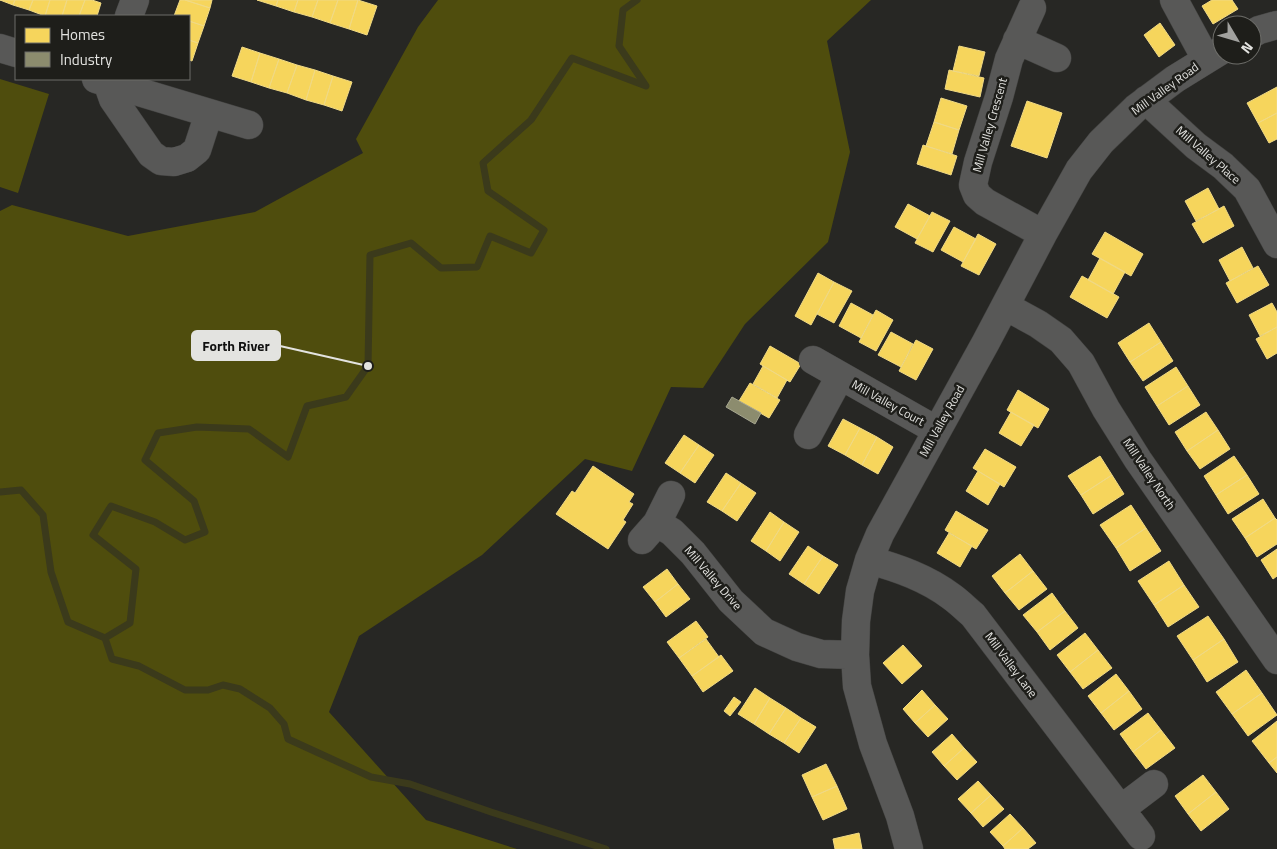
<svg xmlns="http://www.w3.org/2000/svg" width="1277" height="849" font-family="'Titillium Web',sans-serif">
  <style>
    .green { fill: #4f4d0d }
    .homes { fill: #f6d55c; stroke: #f0d984 }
    .industry { fill: #8c8c6e; stroke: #a6a690 }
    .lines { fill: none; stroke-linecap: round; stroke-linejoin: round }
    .stream { stroke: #3b3a1b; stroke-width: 7 }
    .minor-casing { stroke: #424240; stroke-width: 29 }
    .minor { stroke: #585857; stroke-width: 28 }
    .labels { text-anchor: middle; stroke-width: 5; stroke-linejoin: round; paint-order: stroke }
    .street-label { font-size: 12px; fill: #e3e3e0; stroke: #1e1e1a }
    .leader { fill: none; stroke: #e3e3e0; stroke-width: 2 }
    .callout-dot { fill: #e3e3e0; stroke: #1e1e1a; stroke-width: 2 }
    .callout { fill: #e3e3e0; stroke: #e3e3e0; stroke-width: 2 }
    .callout-label { font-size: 14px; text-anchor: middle; font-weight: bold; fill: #111 }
  </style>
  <rect width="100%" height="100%" fill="#272724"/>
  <path class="green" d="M438,0H871L827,41L850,152L828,242L745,324L703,388L671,387L632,471L585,459L482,555L359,636L329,712L426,820L517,849H0V211L12,205L128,236L255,212L363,153L356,139L418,27Z
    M0,79L49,94L18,193L0,187Z"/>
  <path class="homes" d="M0,0H15L13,5Z
    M15,0H33L29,10L13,5Z
    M33,0H50L45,16L29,10Z
    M50,0H67L62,16H45Z
    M67,0H85L79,16H62Z
    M85,0H92L101,3L97,16H79Z
    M180,0H185L210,8L204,26L189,21V16H174Z
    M185,0H212L210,8Z
    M257,0H278L276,6Z
    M278,0H298L294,12L276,6Z
    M298,0H318L312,17L294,12Z
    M318,0H338L330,23L312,17Z
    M338,0H358L349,29L330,23Z
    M358,0L377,6L367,35L349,29Z
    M1212,0H1232L1238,9L1213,24L1202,6Z
    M189,21L204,26L198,43L189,40Z
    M1160,23L1175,45L1159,57L1144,35Z
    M189,40L198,43L192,61L189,60Z
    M959,46L985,52L979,76L953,71Z
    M242,47L260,53L251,82L232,76Z
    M260,53L279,59L269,88L251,82Z
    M279,59L297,65L287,93L269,88Z
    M297,65L315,70L306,100L287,93Z
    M315,70L333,76L324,105L306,100Z
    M949,70L984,78L980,97L945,89Z
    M333,76L352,82L342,111L324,105Z
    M1277,87V113L1258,123L1247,103Z
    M941,98L967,106L959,130L934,122Z
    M1027,101L1062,113L1047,158L1011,146Z
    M1277,113V139L1269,143L1258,123Z
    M934,122L959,130L952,154L926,146Z
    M923,145L957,156L951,175L917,164Z
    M1208,188L1219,209L1196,221L1185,201Z
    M908,204L930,216L917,239L895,227Z
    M1224,206L1234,226L1203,243L1192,224Z
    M932,212L950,221L933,252L915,243Z
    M954,227L976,239L963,262L941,250Z
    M1105,232L1143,254L1131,276L1092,254Z
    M978,234L996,244L979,275L961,266Z
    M1242,247L1253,268L1230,281L1219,260Z
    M1100,258L1125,272L1113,294L1088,280Z
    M1258,266L1269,285L1237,303L1226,283Z
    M818,273L834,282L811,325L795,316Z
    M1082,276L1119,297L1107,318L1070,297Z
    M834,282L852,291L834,323L817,314Z
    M851,303L873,315L861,338L839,326Z
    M1272,303L1277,312V327L1260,336L1249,315Z
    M876,310L893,320L876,351L859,342Z
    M1149,323L1161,342L1130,362L1118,343Z
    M1277,327V353L1267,359L1256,339Z
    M891,332L913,344L901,367L878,355Z
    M916,340L933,349L916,380L899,371Z
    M1161,342L1173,361L1143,381L1130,362Z
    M770,346L801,364L790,382L760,364Z
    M763,366L787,380L777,398L753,384Z
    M1176,367L1188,386L1157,406L1145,387Z
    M750,383L780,400L769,418L739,401Z
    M1188,386L1200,405L1169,425L1157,406Z
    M1018,390L1049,409L1038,428L1007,410Z
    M1011,412L1034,425L1021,446L999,433Z
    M1206,412L1218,430L1187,451L1175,432Z
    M843,419L860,428L845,455L828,446Z
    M860,428L877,437L862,465L845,455Z
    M1218,430L1230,449L1200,469L1187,451Z
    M684,435L699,445L680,473L665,463Z
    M877,437L893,447L878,474L862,465Z
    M699,445L714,455L695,483L680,473Z
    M985,449L1016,467L1004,487L973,468Z
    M1100,456L1112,475L1081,495L1068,476Z
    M1234,456L1247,475L1216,495L1204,476Z
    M593,466L634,494L629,502L633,504L623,520L626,522L608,549L556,514L572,491L575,493Z
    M978,471L1000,484L988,505L966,491Z
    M726,473L741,483L722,511L707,502Z
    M1112,475L1124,494L1093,514L1081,495Z
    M1247,475L1259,494L1228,514L1216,495Z
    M741,483L756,493L737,521L722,511Z
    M1263,499L1275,518L1245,538L1232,519Z
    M1131,505L1146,528L1116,548L1100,525Z
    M956,511L988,530L976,549L945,530Z
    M770,512L784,522L766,551L751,541Z
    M1275,518L1277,520V544L1257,557L1245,538Z
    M784,522L799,532L780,561L766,551Z
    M1146,528L1161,551L1130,571L1116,548Z
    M949,533L972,546L960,567L937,553Z
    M808,546L823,556L804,584L789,574Z
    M1277,549V576L1273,579L1261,560Z
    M1020,554L1033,571L1005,593L992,576Z
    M823,556L838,565L819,594L804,584Z
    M1169,561L1184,585L1154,605L1138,581Z
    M667,569L678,584L655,602L643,587Z
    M1033,571L1047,589L1019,610L1005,593Z
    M678,584L690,599L666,617L655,602Z
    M1184,585L1199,607L1168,627L1154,605Z
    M1052,593L1065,611L1037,632L1023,615Z
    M1065,611L1078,628L1050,650L1037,632Z
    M1208,616L1224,639L1193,660L1177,636Z
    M696,621L708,637L679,658L667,642Z
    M1085,633L1098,650L1070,672L1057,655Z
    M706,639L719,657L692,676L679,658Z
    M1224,639L1238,662L1207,682L1193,660Z
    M903,645L922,666L902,684L883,663Z
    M1098,650L1112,668L1083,689L1070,672Z
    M721,655L733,671L703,692L692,676Z
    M1246,670L1262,693L1232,714L1216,692Z
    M1116,674L1129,691L1101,713L1088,696Z
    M755,688L770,698L754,724L738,714Z
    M922,690L935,705L915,723L903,709Z
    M1129,691L1142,709L1114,730L1101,713Z
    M1262,693L1277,715L1248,736L1232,714Z
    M734,697L741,702L730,716L724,711Z
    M770,698L786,708L769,734L754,724Z
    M935,705L948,719L928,737L915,723Z
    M786,708L801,718L784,743L769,734Z
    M1148,713L1161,730L1133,752L1120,734Z
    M801,718L816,727L799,753L784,743Z
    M1277,721V757L1269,763L1252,741Z
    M1161,730L1175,748L1146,769L1133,752Z
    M952,734L964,748L944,766L932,752Z
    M964,748L977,762L957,780L944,766Z
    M1277,757V773L1269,763Z
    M826,764L837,786L812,797L802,775Z
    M1203,775L1216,792L1188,814L1175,796Z
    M978,781L991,795L971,813L958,799Z
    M837,786L847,809L823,820L812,797Z
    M1216,792L1229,809L1201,831L1188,814Z
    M991,795L1004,809L983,827L971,813Z
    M1010,814L1023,828L1003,846L990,832Z
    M1023,828L1036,843L1028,849H1005L1003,846Z
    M859,833L862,849H835L833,839Z"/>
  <path class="industry" d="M732,397L761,413L755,424L726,407Z"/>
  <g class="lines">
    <path class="stream" d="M0,492L21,490L43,515L51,572L68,622L105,638
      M105,638L130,623L136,569L93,535L111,506L155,522L185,540L205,532L194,501L145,460L158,433L197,427L249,429L288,457L307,406L346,397L368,366L370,255L411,243L441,268L477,267L490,236L531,253L544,230L488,191L483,163L531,120L572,58L646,86L619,46L623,10L637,0
      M105,638L112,659L139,666L185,690H208L223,685L240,689L270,708L284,724L288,739L371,777L410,784L491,812L606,849"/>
    <defs>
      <path id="minor" d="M1174,0L1206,59
        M1032,8L1009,59L999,97L978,162L973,185L977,195L985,202L1043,234
        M129,16L135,0
        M1252,34L1259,30L1277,25
        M1017,40L1057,58
        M0,48L16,53
        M96,79L249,125
        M109,79L107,82L113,99L151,154L161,161L174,162L187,158L197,150L209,113
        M1146,100L1196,146L1223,166L1247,189L1277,244
        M1005,306L1038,324L1061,340L1081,363L1106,409L1138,460L1277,660
        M813,360L936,430
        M808,435L840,376
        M657,523L672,532L693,553L731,601L764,632L797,647L821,654L855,655
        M642,540L657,523L671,495
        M869,560C898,568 927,578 952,597C959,602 966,609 973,615L1141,836
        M1121,809L1154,784
        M909,849L900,816L873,744L857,686L855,655L856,621L860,591L869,560L880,534L986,342L1043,234L1079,170L1101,142L1136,108L1175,79L1222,50"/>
    </defs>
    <use href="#minor" class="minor-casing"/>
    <use href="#minor" class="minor"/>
  </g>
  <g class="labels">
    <g class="street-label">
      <text transform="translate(1165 89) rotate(-36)" y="4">Mill Valley Road</text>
      <text transform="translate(990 125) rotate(-74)" y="4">Mill Valley Crescent</text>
      <text transform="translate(1208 155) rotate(41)" y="4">Mill Valley Place</text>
      <text transform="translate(888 403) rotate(29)" y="4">Mill Valley Court</text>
      <text transform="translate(942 421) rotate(-61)" y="4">Mill Valley Road</text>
      <text transform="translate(1149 474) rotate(56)" y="4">Mill Valley North</text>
      <text transform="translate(713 578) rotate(49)" y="4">Mill Valley Drive</text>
      <text transform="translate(1011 665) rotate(53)" y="4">Mill Valley Lane</text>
    </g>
  </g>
  <path class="leader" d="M368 366L280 346"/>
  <circle class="callout-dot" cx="368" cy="366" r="5"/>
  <rect class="callout" x="192" y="331" width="88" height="29" rx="5"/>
  <g class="callout-label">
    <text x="236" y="351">Forth River</text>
  </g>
  <rect x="15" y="15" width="175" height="65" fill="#1e1e1a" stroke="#6d6d69"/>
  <rect x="25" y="28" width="25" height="15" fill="#f6d55c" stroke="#6d6d69"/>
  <text x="60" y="40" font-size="15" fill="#e3e3e0">Homes</text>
  <rect x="25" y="52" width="25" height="15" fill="#8c8c6e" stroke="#6d6d69"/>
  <text x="60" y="65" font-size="15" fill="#e3e3e0">Industry</text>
  <g transform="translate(1237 40) rotate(128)"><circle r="24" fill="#1e1e1a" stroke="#6d6d69"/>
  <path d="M0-4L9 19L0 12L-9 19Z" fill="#a1a19e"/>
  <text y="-8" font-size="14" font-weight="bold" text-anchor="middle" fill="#e3e3e0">N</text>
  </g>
</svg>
